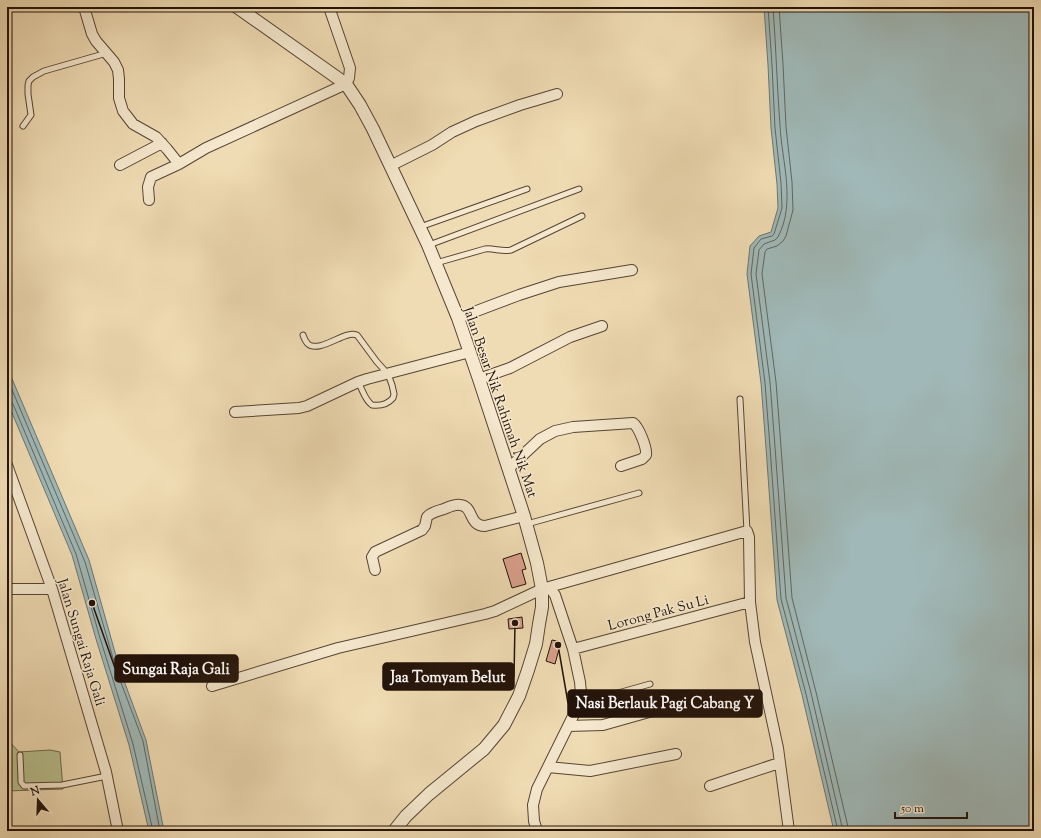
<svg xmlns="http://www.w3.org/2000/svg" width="1041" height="838" font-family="'Sorts Mill Goudy',serif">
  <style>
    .green { fill: #b8c08e; stroke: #6d694c }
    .water { fill: #a0b9b8; stroke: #6e7672 }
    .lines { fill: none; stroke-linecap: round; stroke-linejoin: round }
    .shore { stroke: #616660; stroke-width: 1 }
    .building { fill: #daa08d; stroke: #221209 }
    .service-casing { stroke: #564434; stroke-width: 7 }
    .minor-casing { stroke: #564434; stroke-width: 12 }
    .tertiary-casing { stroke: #564434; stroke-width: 14 }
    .service { stroke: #f5e8ce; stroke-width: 5 }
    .minor { stroke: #f5e8ce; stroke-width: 10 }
    .tertiary { stroke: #f5e8ce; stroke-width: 12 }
    .labels { text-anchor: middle; stroke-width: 3; stroke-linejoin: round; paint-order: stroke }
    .street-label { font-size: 14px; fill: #221209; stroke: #f5e8ce }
    .leader { fill: none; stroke: #221209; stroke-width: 1.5 }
    .callout-dot { fill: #221209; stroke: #f5e8ce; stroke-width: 1.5 }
    .callout { fill: #221209; stroke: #221209; stroke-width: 1.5 }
    .callout-label { font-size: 15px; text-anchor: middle; font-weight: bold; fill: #fff }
  </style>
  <rect width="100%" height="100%" fill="#f0dcb4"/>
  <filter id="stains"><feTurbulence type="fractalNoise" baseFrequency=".005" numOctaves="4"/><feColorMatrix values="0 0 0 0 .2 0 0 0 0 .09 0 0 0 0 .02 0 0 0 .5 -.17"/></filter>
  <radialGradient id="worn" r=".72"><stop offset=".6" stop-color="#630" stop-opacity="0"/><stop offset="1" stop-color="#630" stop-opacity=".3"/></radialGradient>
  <path class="green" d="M7,739L19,752L50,750L60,752L63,789L7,791Z"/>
  <path class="water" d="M764,7H1034V831H834L802,695L777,600L766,448L761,383L747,274L750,246L759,236L771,232L778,208L777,184L771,128L768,65Z
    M7,367L89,560L120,670L146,740L164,831H149L129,745L96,639L72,555L7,401Z"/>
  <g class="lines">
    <path class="shore" d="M768,7L772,65L775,128L781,183L782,208L774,234L772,236L761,239L754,248L751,274L765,383L770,447L781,599L806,694L838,831
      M773,7C776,47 777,86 780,126C782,162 796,203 778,237L775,240L764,244L759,250L756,274L770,382L775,447L786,598L811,693L843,831
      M779,7L783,64L786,127L792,182L793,210L786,236L783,241L777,246L767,249L765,252L762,274L776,382L781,447L792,598L816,692L849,831
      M7,378L85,562L117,672L143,741L160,831
      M7,401L11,402L13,404L76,554L100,638L133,744L153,831"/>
  </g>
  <path class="building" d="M521,553L526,569L522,570L526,584L512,588L503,559Z
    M522,617L523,628L509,629L508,619Z
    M552,640L561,642L555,664L546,661Z"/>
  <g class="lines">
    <defs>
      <path id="service" d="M23,126L31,115L28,94V85L29,81L33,77L44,71L107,53
        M420,227L527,189
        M429,245L579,189
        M436,263L485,249C494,248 502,252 511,250L582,216
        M303,335C304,338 306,342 308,344C317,352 338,337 348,335C351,334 354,334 357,335L377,362L388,374L392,385L394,394L393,398C388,404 380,406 372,405C364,399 363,390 358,382
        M740,399L747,531
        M527,524L639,493
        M579,704L650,684
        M20,755L21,779V782L24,786L62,785L107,776"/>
      <path id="minor" d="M84,7L92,34L96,41L114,62L118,70L119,79V98L123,111L133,124L156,137L167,149L179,164
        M120,165L162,143
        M390,166L432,145L452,132L476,121L520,105L557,94
        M149,200L148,187L151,177L179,164L206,148L346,84L349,78L350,68L329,7
        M458,318L519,295L559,282L632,270
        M479,379L510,368L570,337L602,326
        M235,412L299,408L307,406L358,382L367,379L470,352
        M7,465L52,589L106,772L118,831
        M509,468L540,439L555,431L573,427L633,423C639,427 647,448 646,455L642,459L621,466
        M375,570L372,557L375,552L422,530L425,526L427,517C431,512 438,511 444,509C449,507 455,504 460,505C474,506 468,526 485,526L524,516
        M7,589H52
        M573,649L750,602
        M212,686L338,648L485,614L495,611L542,589L747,531L749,537L750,602L755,642L778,748L789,831
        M568,726L603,725L681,703L701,700
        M548,767L590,771L676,754
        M710,786L779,763
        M537,831L534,821L533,805L537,789L579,704L581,693L580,682L573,649L555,595L549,587"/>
      <path id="tertiary" d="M237,7L346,84L360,105L373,129L428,245L458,318L479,379L524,516L537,563L542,589V607L539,624L536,644L528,670L519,696L504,725L484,749L429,794L406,816L394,831"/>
    </defs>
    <use href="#service" class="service-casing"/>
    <use href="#minor" class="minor-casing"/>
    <use href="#tertiary" class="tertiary-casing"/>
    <use href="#service" class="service"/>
    <use href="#minor" class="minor"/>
    <use href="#tertiary" class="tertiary"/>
  </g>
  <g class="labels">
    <g class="street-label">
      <text transform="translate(501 402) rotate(71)" y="5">Jalan Besar Nik Rahimah Nik Mat</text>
      <text transform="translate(658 612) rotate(-15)" y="5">Lorong Pak Su Li</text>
      <text transform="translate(82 642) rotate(73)" y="5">Jalan Sungai Raja Gali</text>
    </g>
  </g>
  <path class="leader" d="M92 603L115 668M515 623L514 677M558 645L568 703"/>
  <g class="callout-dot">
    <circle cx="92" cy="603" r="4"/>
    <circle cx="515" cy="623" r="4"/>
    <circle cx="558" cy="645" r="4"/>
  </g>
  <g class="callout">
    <rect x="115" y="655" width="123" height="27" rx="4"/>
    <rect x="383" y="663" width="131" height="27" rx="4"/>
    <rect x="568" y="690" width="194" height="27" rx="4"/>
  </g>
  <g class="callout-label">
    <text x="176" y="674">Sungai Raja Gali</text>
    <text x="448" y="682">Jaa Tomyam Belut</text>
    <text x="665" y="708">Nasi Berlauk Pagi Cabang Y</text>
  </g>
  <rect width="1041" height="838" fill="none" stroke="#f0dcb4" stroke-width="24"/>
  <rect x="8" y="8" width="1025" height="822" fill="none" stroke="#221209" stroke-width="2"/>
  <rect x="12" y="12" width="1017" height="814" fill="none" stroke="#221209"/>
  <g transform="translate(38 800) rotate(341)" stroke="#f5e8ce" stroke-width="3" paint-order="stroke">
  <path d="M0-3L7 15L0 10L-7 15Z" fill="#221209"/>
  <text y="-6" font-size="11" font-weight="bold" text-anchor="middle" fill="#221209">N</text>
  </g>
  <path d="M895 812v6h72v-6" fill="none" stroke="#221209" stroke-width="2"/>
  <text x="901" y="812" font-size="12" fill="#221209" stroke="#f5e8ce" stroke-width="3" paint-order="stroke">50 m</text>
  <rect width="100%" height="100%" filter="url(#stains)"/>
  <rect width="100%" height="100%" fill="url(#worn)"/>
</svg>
